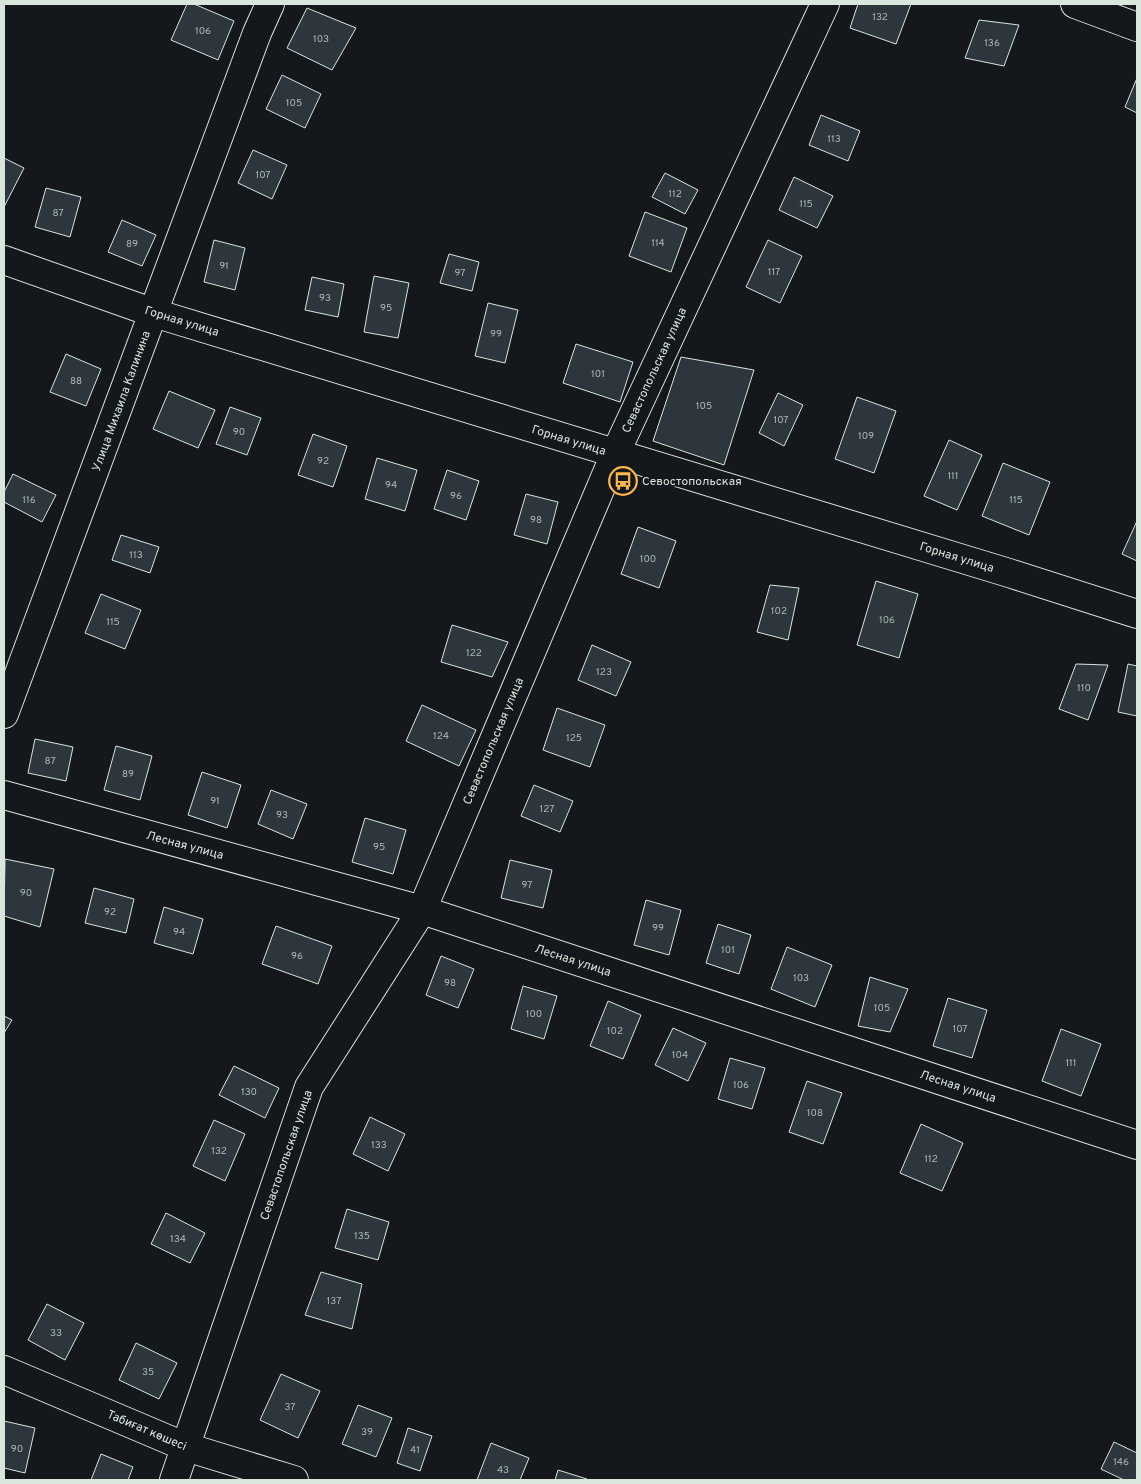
<svg xmlns="http://www.w3.org/2000/svg" width="1141" height="1484" font-family="Overpass,sans-serif">
  <style>
    .building { fill: #2c363c; stroke: #d8e6dc }
    .lines { fill: none; stroke-linecap: round; stroke-linejoin: round }
    .minor-casing { stroke: #d8e6dc; stroke-width: 30 }
    .minor { stroke: #14181c; stroke-width: 28 }
    .labels { text-anchor: middle; stroke-width: 4; stroke-linejoin: round; paint-order: stroke }
    .number-label { font-size: 10px; fill: #adbab4 }
    .street-label { font-size: 12px; fill: #d8e6dc; stroke: #14181c }
    .poi-label { font-size: 12px; fill: #d8e6dc; stroke: #14181c; text-anchor: start }
  </style>
  <rect width="100%" height="100%" fill="#14181c"/>
  <path class="building" d="M187,4H194L234,21L218,60L171,40Z
    M858,4H911L896,44L850,28Z
    M307,8L356,28L332,70L287,48Z
    M979,20L1019,25L1004,66L965,58Z
    M282,75L321,94L305,128L266,109Z
    M1137,78V113L1125,107Z
    M821,115L860,131L848,161L809,145Z
    M253,150L287,165L272,199L238,183Z
    M4,158L24,168L4,207Z
    M665,173L698,190L685,214L652,197Z
    M794,177L833,196L817,228L779,210Z
    M46,188L81,197L70,237L35,227Z
    M645,212L687,228L671,272L629,256Z
    M122,220L156,235L142,266L108,252Z
    M214,240L245,248L235,290L204,282Z
    M768,240L802,256L780,303L746,287Z
    M449,254L479,262L472,291L440,283Z
    M374,276L409,283L398,338L364,332Z
    M312,277L344,284L338,317L305,310Z
    M488,303L518,310L505,363L475,356Z
    M576,344L633,362L620,402L563,383Z
    M66,354L101,369L86,406L50,392Z
    M681,357L754,370L724,465L653,441Z
    M169,391L215,410L198,448L153,429Z
    M778,393L803,405L784,446L759,433Z
    M857,397L896,411L874,473L835,459Z
    M230,407L261,418L247,455L216,444Z
    M313,434L347,446L333,487L298,475Z
    M949,440L982,455L957,510L924,496Z
    M377,458L417,470L405,511L365,499Z
    M1003,463L1050,482L1029,535L982,516Z
    M447,470L479,481L466,520L434,509Z
    M13,474L56,495L42,522L4,502V492Z
    M526,494L558,502L547,544L514,535Z
    M1137,521V561L1122,554Z
    M638,527L676,541L659,588L621,574Z
    M121,535L159,547L150,573L112,560Z
    M876,581L918,594L899,658L857,645Z
    M770,585L799,588L788,640L757,632Z
    M101,594L141,610L125,649L85,633Z
    M452,625L508,642L492,677L441,662Z
    M592,645L631,662L616,696L578,680Z
    M1076,664L1108,665L1088,720L1059,709Z
    M1128,664L1137,666V716L1118,712Z
    M422,705L476,730L459,766L406,741Z
    M557,708L605,725L590,767L543,750Z
    M35,739L73,747L66,781L28,773Z
    M116,746L152,756L140,800L104,790Z
    M202,772L241,785L227,828L188,815Z
    M534,785L573,801L560,832L521,816Z
    M271,790L307,804L293,839L258,824Z
    M365,818L406,830L393,874L352,862Z
    M5,859L54,869L40,927L4,916Z
    M510,860L552,870L543,908L501,898Z
    M94,888L134,899L126,933L85,923Z
    M646,900L681,910L669,955L634,945Z
    M164,907L203,919L193,954L154,943Z
    M718,924L751,935L739,974L706,963Z
    M276,926L332,946L318,984L262,964Z
    M787,947L832,965L815,1007L771,989Z
    M441,956L474,969L458,1008L426,995Z
    M870,977L908,989L890,1032L858,1026Z
    M523,986L557,996L544,1039L511,1029Z
    M948,998L987,1010L972,1058L933,1046Z
    M608,1001L641,1015L623,1059L590,1046Z
    M4,1016L12,1020L4,1033Z
    M673,1028L706,1043L688,1081L655,1065Z
    M1061,1029L1101,1044L1081,1096L1042,1081Z
    M730,1058L765,1068L752,1109L718,1099Z
    M234,1066L279,1088L265,1118L219,1095Z
    M807,1081L842,1093L823,1144L789,1132Z
    M370,1117L405,1134L388,1171L353,1154Z
    M214,1120L245,1134L225,1181L193,1166Z
    M921,1124L963,1143L942,1191L900,1173Z
    M347,1209L389,1222L378,1260L335,1248Z
    M166,1213L205,1233L190,1263L151,1244Z
    M321,1272L362,1284L352,1329L305,1315Z
    M47,1304L84,1323L65,1360L28,1340Z
    M136,1343L177,1363L159,1399L119,1380Z
    M281,1374L320,1391L298,1438L260,1420Z
    M358,1405L392,1418L376,1457L342,1444Z
    M4,1421L35,1428L25,1473L4,1468Z
    M408,1428L432,1436L420,1471L397,1463Z
    M1114,1442L1137,1453V1480H1124L1101,1469Z
    M491,1443L529,1458L520,1480H477Z
    M101,1454L133,1467L128,1480H91Z
    M558,1470L587,1479V1480H555Z"/>
  <g class="lines">
    <defs>
      <path id="minor" d="M1075,4L1137,27
        M4,260L154,313L1009,573L1137,614
        M4,714L257,33L270,4
        M4,795L422,910L1137,1145
        M4,1370L186,1447L294,1480
        M174,1480L309,1087L422,910L615,454L825,4"/>
    </defs>
    <use href="#minor" class="minor-casing"/>
    <use href="#minor" class="minor"/>
  </g>
  <defs>
    <symbol id="bus-ring" viewBox="-11 -11 22 22"><circle r="9.5" fill="#14181c" stroke="#ffb74d" stroke-width="1.5"/><path d="M-5-6H5V4H4V6H2V4H-2V6H-4V4H-5ZM-3.5-4V0h7V-4ZM-3.5 1.2v1.5H-2V1.2ZM2 1.2v1.5H3.5V1.2Z" fill="#ffb74d"/></symbol>
  </defs>
  <g fill-rule="evenodd">
    <use href="#bus-ring" x="607" y="465" width="32" height="32"/>
  </g>
  <g class="labels">
    <g class="number-label">
      <text x="880" y="20">132</text>
      <text x="203" y="34">106</text>
      <text x="321" y="42">103</text>
      <text x="992" y="46">136</text>
      <text x="294" y="106">105</text>
      <text x="834" y="142">113</text>
      <text x="263" y="178">107</text>
      <text x="675" y="197">112</text>
      <text x="806" y="207">115</text>
      <text x="58" y="216">87</text>
      <text x="658" y="246">114</text>
      <text x="132" y="247">89</text>
      <text x="224" y="269">91</text>
      <text x="774" y="275">117</text>
      <text x="460" y="276">97</text>
      <text x="325" y="301">93</text>
      <text x="386" y="311">95</text>
      <text x="496" y="337">99</text>
      <text x="598" y="377">101</text>
      <text x="76" y="384">88</text>
      <text x="704" y="409">105</text>
      <text x="781" y="423">107</text>
      <text x="239" y="435">90</text>
      <text x="866" y="439">109</text>
      <text x="323" y="464">92</text>
      <text x="953" y="479">111</text>
      <text x="391" y="488">94</text>
      <text x="456" y="499">96</text>
      <text x="29" y="503">116</text>
      <text x="1016" y="503">115</text>
      <text x="536" y="523">98</text>
      <text x="136" y="558">113</text>
      <text x="648" y="562">100</text>
      <text x="779" y="614">102</text>
      <text x="887" y="623">106</text>
      <text x="113" y="625">115</text>
      <text x="474" y="656">122</text>
      <text x="604" y="675">123</text>
      <text x="1084" y="691">110</text>
      <text x="441" y="739">124</text>
      <text x="574" y="741">125</text>
      <text x="50" y="764">87</text>
      <text x="128" y="777">89</text>
      <text x="215" y="804">91</text>
      <text x="547" y="812">127</text>
      <text x="282" y="818">93</text>
      <text x="379" y="850">95</text>
      <text x="527" y="888">97</text>
      <text x="26" y="896">90</text>
      <text x="110" y="915">92</text>
      <text x="658" y="931">99</text>
      <text x="179" y="935">94</text>
      <text x="728" y="953">101</text>
      <text x="297" y="959">96</text>
      <text x="801" y="981">103</text>
      <text x="450" y="986">98</text>
      <text x="882" y="1011">105</text>
      <text x="534" y="1017">100</text>
      <text x="960" y="1032">107</text>
      <text x="615" y="1034">102</text>
      <text x="680" y="1058">104</text>
      <text x="1071" y="1066">111</text>
      <text x="741" y="1088">106</text>
      <text x="249" y="1095">130</text>
      <text x="815" y="1116">108</text>
      <text x="379" y="1148">133</text>
      <text x="219" y="1154">132</text>
      <text x="931" y="1162">112</text>
      <text x="362" y="1239">135</text>
      <text x="178" y="1242">134</text>
      <text x="334" y="1304">137</text>
      <text x="56" y="1336">33</text>
      <text x="148" y="1375">35</text>
      <text x="290" y="1410">37</text>
      <text x="367" y="1435">39</text>
      <text x="17" y="1452">90</text>
      <text x="415" y="1453">41</text>
      <text x="1121" y="1465">146</text>
      <text x="503" y="1473">43</text>
    </g>
    <g class="street-label">
      <text transform="translate(182 321) rotate(17)" y="4">Горная улица</text>
      <text transform="translate(654 370) rotate(-65)" y="4">Севастопольская улица</text>
      <text transform="translate(121 401) rotate(-70)" y="4">Улица Михаила Калинина</text>
      <text transform="translate(569 440) rotate(17)" y="4">Горная улица</text>
      <text transform="translate(957 557) rotate(17)" y="4">Горная улица</text>
      <text transform="translate(493 741) rotate(-67)" y="4">Севастопольская улица</text>
      <text transform="translate(185 845) rotate(15)" y="4">Лесная улица</text>
      <text transform="translate(573 960) rotate(18)" y="4">Лесная улица</text>
      <text transform="translate(958 1086) rotate(18)" y="4">Лесная улица</text>
      <text transform="translate(286 1155) rotate(-71)" y="4">Севастопольская улица</text>
      <text transform="translate(147 1430) rotate(23)" y="4">Табиғат көшесі</text>
    </g>
    <g class="poi-label">
      <text x="642" y="485">Севостопольская</text>
    </g>
  </g>
  <rect width="1141" height="1484" fill="none" stroke="#d8e6dc" stroke-width="10"/>
</svg>
